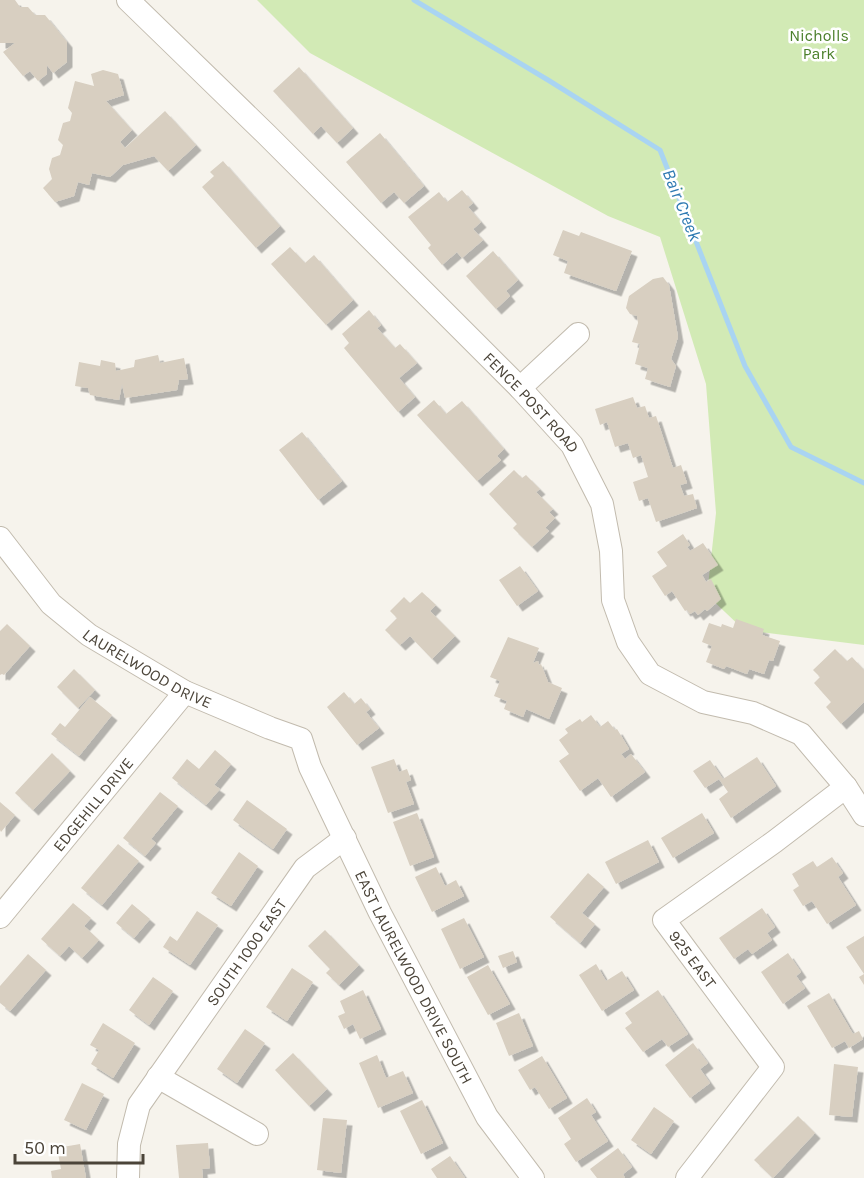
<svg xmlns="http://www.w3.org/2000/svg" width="864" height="1178" font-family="Karla,sans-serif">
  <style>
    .green { fill: #d2eab5 }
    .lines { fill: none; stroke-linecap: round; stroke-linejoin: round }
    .stream { stroke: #a9d4f2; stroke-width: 5 }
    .building { fill: #d8cfc1; filter: url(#shadow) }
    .minor-casing { stroke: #c2bbae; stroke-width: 24 }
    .minor { stroke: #fff; stroke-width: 22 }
    .labels { text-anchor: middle; stroke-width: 5; stroke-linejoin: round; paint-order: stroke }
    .park-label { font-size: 16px; fill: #4a7f2a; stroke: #fff }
    .street-label { font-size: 16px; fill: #4b4439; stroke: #fff }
    .water-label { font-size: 18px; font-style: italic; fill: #2e7ab2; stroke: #fff }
  </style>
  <defs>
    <filter id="shadow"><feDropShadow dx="5.5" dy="5.5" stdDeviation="0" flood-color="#0004"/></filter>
  </defs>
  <rect width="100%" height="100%" fill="#f6f3ec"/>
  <path class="green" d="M257,0H864V645L744,630L707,595L716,513L706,384L660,237L608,216L310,53Z"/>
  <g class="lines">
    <path class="stream" d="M414,0L548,80L660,150L745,366L791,447L864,483"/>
  </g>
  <path class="building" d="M0,0H15L20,7H28L35,15H45L67,42V62L53,73L47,65V74L38,81L30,71L23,76L3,52L15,43H0Z
    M299,67L353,128L337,143L321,126L313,134L273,91Z
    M103,70L118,74L124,95L106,101L132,130L120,142L125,148L165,111L196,145L168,171L154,156L123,165L110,177L92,173L89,185L78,182L74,196L55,202L43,188L52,179L49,169L52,158L60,155L63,145L58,140L63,123L70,121L72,113L68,108L75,81L94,86L91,74Z
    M380,133L424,186L404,203L394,192L381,203L346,162Z
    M223,161L280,226L256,248L202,187L214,176L210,172Z
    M462,190L473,203L468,207L481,222L473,229L483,240L462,258L457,252L442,265L428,248L431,245L408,217L439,192L447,202Z
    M563,230L579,236L581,232L632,251L616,291L564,273L568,261L553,255Z
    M290,247L305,263L314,255L353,300L326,325L271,264Z
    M493,251L518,280L506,291L510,296L496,309L466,276Z
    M663,277L669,285L678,337L671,359L676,366L670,387L645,379L648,368L635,364L640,344L632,342L638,323L637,316L630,314L626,308L629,296L653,279Z
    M369,310L381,325L377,328L395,348L400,344L417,363L399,378L415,397L398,412L344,348L349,343L342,334Z
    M158,355L160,363L184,358L188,379L179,380L177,390L125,398L122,384L119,400L90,395L88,388L75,386L79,362L100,366L101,360L115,363L116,371L134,367L135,360Z
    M633,397L637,408L645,406L649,418L656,416L673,468L681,465L687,483L680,485L684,496L693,494L697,508L656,522L648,498L639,501L633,482L648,477L641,455L633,458L628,443L615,447L607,422L600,425L595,409Z
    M434,400L446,414L462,401L504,449L497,456L501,460L477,481L417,415Z
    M302,432L342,481L318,500L279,450Z
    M514,470L522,478L526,475L540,489L536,492L553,509L549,512L555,518L545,528L549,531L532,547L513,528L517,524L489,494Z
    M683,534L690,545L687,547L690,551L703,543L718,565L702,575L706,582L711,579L721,599L707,611L705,609L698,615L695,611L690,614L687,610L685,611L672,591L665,596L652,576L667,566L657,552Z
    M520,566L538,591L517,606L499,580Z
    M422,592L436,605L430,611L455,636L432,659L410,636L400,645L385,630L397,618L390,611L404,597L410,603Z
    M736,619L764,629L762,635L780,641L773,661L769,660L764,674L749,669L747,674L726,666L724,669L706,662L712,646L702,642L709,623L721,627L722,624L733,628Z
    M7,624L30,646L4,675L2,674L0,675V631Z
    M508,637L539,648L533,663L538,661L539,665L541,664L548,682L562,688L549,719L526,709L523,717L504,709L507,701L494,696L500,681L490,677Z
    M835,649L847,661L852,657L864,670V702L841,724L826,707L831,702L814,683L820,677L813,670Z
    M74,669L95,690L78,708L57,687Z
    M344,692L354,704L361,698L370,709L366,712L379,728L357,745L327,707Z
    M90,697L112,715L79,756L51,734L60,723L65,727Z
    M591,715L600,727L608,721L615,730L617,729L629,749L621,754L625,759L631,754L645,772L611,797L598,778L580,791L559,761L569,754L559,740L568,733L565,729L580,719L582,722Z
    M215,750L231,764L214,785L220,789L206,805L172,778L187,759L199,769Z
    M52,753L70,771L33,810L15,793Z
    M757,757L776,786L731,818L719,799L728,792L719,779L705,788L693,771L710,760L723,779Z
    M394,759L399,772L407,769L411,780L406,782L414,804L388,813L371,767Z
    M160,792L178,806L151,839L156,843L145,856L123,838Z
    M247,800L287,829L273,849L233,820Z
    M0,802L15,815L1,832L0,830Z
    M417,813L434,857L410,866L393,822Z
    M702,813L714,833L673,858L661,838Z
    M648,840L659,862L616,884L605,862Z
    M118,844L139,861L102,905L81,888Z
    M239,852L258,866L231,906L211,893Z
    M832,857L843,873L838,877L856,905L827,924L812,901L803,906L793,890L799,886L792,874L813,861L817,867Z
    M436,867L445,886L456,880L464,896L432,912L415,877Z
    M588,873L604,887L582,913L595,924L580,943L550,917Z
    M73,903L91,918L84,926L99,940L82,958L69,946L60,956L41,939Z
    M132,904L150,919L134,938L116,923Z
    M762,908L775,927L767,933L772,940L752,954L748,949L734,959L719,938Z
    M197,911L218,925L190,965L163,947L170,936L177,941Z
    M464,918L484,957L460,969L441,929Z
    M325,930L359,965L339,985L326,973L330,969L308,946Z
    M864,936V985L859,977L864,974L846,947Z
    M513,951L517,962L503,968L498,956Z
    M788,953L801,972L796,976L805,988L783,1004L761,972Z
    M28,954L46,970L10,1011L0,1003V986Z
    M596,964L606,981L622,971L634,990L602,1011L579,975Z
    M488,965L510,1004L488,1015L467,977Z
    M292,968L313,982L287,1021L266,1007Z
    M153,977L173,991L149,1025L129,1010Z
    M363,990L381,1029L360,1039L353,1024L344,1029L338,1016L345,1013L340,1001Z
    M658,990L688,1034L668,1047L662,1039L643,1052L625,1028L632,1023L625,1013Z
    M829,993L853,1034L859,1031L863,1039L849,1048L845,1041L832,1048L807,1006Z
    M519,1013L533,1046L509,1056L496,1023Z
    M103,1023L135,1043L113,1078L91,1064L99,1050L90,1045Z
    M245,1029L265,1043L237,1083L217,1069Z
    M693,1043L708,1063L700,1069L710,1083L690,1098L665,1065Z
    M293,1053L327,1089L309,1106L275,1070Z
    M377,1055L386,1078L403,1071L413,1093L378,1108L359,1063Z
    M542,1056L567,1098L549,1109L535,1087L530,1090L518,1070Z
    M834,1064L858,1067L852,1117L829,1115Z
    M82,1083L104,1094L86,1130L64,1120Z
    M587,1098L596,1112L591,1115L608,1141L576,1162L564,1144L571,1139L558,1118Z
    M422,1100L443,1143L421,1154L400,1111Z
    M654,1107L674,1121L651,1154L631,1140Z
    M798,1116L815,1133L773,1178L754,1160Z
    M323,1118L347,1120L341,1173L317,1170Z
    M208,1143L210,1168L202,1169L203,1178H179L176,1145Z
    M80,1144L86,1178H52L51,1171L61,1169L57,1148Z
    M618,1148L632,1167L623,1174L625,1178H597L590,1169Z
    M450,1156L465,1178H437L431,1169Z"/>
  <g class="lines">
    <defs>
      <g id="minor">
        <path id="s1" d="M128,0L267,135L520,388L572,445L602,504L611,551L613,600L628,642L650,674L703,702L753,713L801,734L846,787L864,815"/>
        <path d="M520,388L578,334"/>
        <path id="s2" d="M0,538L51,604L89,635L185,692L270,728L301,739L310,767L380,913L487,1117L533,1178"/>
        <path id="s3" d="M0,917L185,692"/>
        <path d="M158,1077L257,1134"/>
        <path id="s4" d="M128,1178L129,1144L139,1105L305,868L345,838"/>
        <path d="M687,1178L773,1067L664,920L774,842L846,787"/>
      </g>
    </defs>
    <use href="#minor" class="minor-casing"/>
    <use href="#minor" class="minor"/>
  </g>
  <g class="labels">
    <g class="park-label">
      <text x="819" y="41">Nicholls<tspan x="819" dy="18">Park</tspan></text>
    </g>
    <g class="street-label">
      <text dy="6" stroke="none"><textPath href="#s1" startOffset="570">FENCE POST ROAD</textPath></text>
      <text dy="6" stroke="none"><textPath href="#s2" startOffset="200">LAURELWOOD DRIVE</textPath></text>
      <text dy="6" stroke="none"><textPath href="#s3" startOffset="146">EDGEHILL DRIVE</textPath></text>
      <text dy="6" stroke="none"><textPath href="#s4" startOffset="261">SOUTH 1000 EAST</textPath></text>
      <text transform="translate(693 959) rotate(53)" y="6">925 EAST</text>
      <text dy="6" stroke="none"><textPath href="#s2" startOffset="633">EAST LAURELWOOD DRIVE SOUTH</textPath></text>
    </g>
    <g class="water-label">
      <text transform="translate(682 205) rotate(68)" y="6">Bair Creek</text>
    </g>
  </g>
  <path d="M15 1154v9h128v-9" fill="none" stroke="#4b4439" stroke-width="3"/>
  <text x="24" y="1154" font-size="18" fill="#4b4439" stroke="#ffffff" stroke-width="4.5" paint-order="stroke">50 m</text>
</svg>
